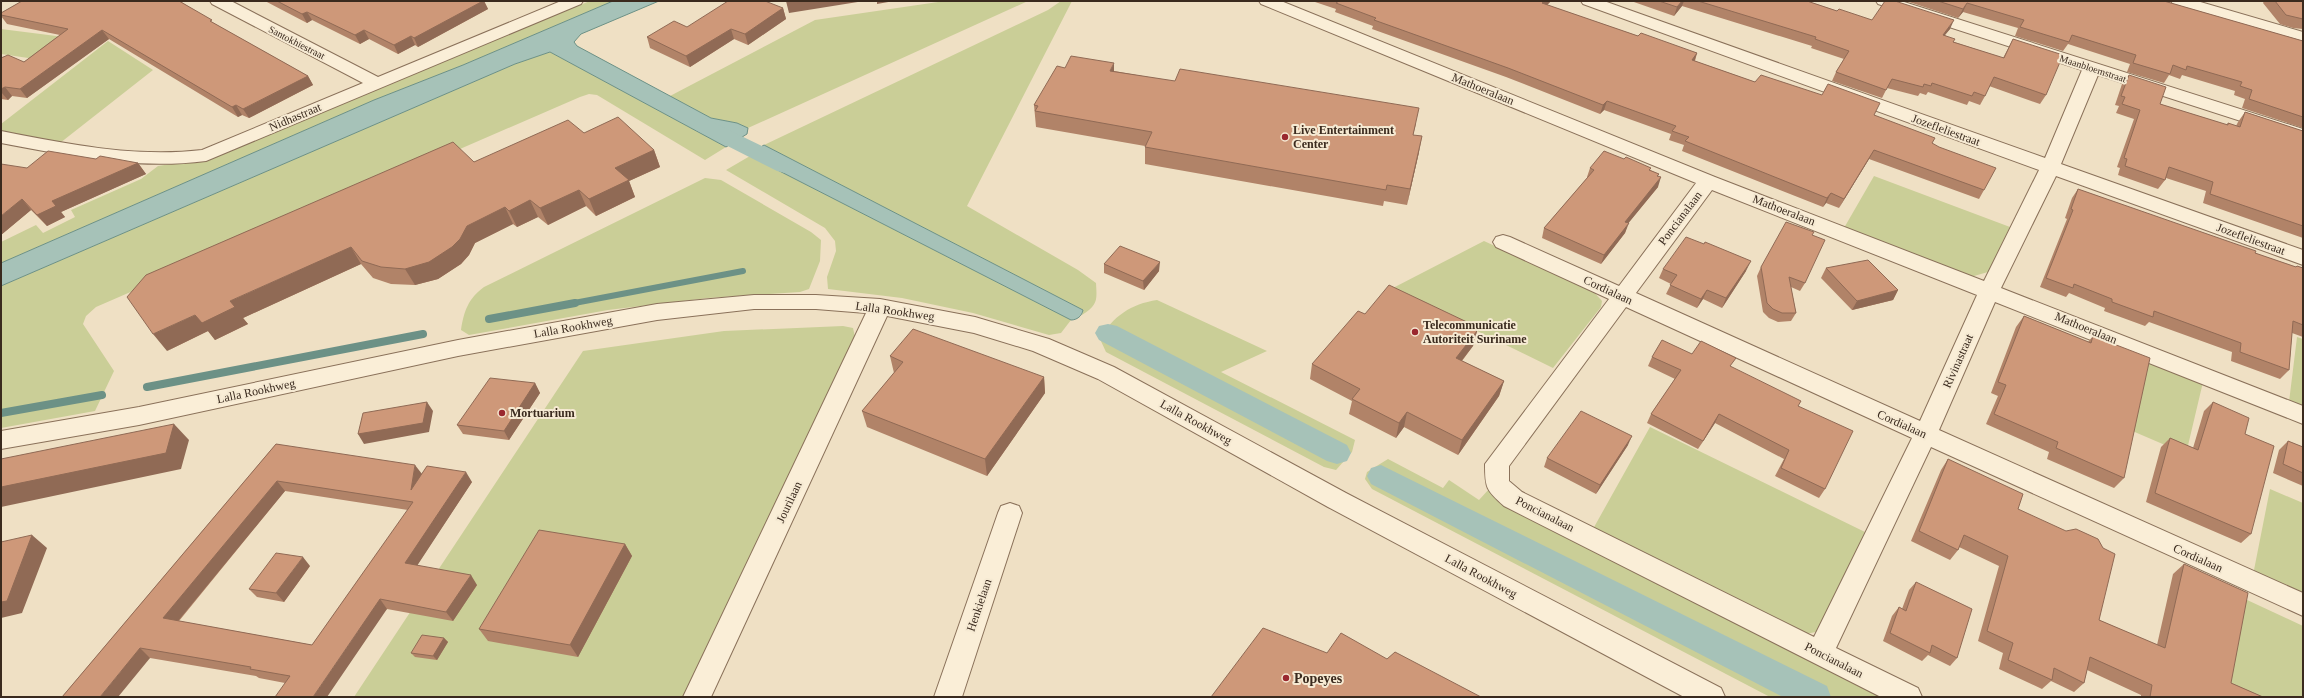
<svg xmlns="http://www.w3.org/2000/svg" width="2304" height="698" font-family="'Times New Roman',serif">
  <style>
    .green { fill: #cace97 }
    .water { fill: #a6c2b8; stroke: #6c9186 }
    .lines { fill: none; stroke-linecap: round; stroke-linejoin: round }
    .stream-far1 { stroke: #6c9186; stroke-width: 6 }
    .stream { stroke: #6c9186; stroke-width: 8 }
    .canal { fill: #a6c2b8; fill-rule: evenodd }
    .minor-casing { stroke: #8a715a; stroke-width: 2 }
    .minor { fill: #faeed7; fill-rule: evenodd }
    .wall { fill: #b18368; fill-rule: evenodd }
    .shaded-wall { fill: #906a55 }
    .building { fill: #ce9879; stroke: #906a55; fill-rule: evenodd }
    .poi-dot { fill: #9a282f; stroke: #f6ead3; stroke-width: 1.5 }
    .labels { text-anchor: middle; stroke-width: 4; stroke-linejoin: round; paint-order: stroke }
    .far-street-label { font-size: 10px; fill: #3a2a1e; stroke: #f6ead3 }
    .street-label { font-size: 12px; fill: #3a2a1e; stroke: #f6ead3 }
    .poi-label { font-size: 12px; font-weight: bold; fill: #3a2a1e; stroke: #f6ead3; text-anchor: start }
    .near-poi-label { font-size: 14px; font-weight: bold; fill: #3a2a1e; stroke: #f6ead3; text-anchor: start }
  </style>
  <rect width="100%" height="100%" fill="#efe0c4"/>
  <path class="green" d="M590,1H613L463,65L374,100L1,263V242L36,225L43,233L75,217L71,210L141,179L158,166L209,158L411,73Z
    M945,1H1028L748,128L737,123L711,118L670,96L815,20Z
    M1061,1H1072L967,206L1078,270L1096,283C1097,300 1098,305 1082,315L1083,310L764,145L1048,10Z
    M1,29L72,38L42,60L1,54Z
    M108,41L153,70L60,143L1,132V124Z
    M550,52L726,147L705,160L597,95L589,94L580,97L96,307L86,316L83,324L114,371L95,411L1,428V286L515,64Z
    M750,156L1071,320L1061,333L1049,335L973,313L902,298L828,289L827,277L836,251L835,241L825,228L726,170Z
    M1874,176L2010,227L1988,272L1974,276L1963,275L1844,228Z
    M705,178L721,180L811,232L821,240L820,261L809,289L800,292L708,298L608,310L469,335L461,330C464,311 468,299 484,287Z
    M1484,241L1593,291L1602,301L1601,307L1553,368L1391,289Z
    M1157,300L1267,351L1221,372L1355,440L1352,452L1336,470L1324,467L1106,352L1100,339C1113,316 1131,304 1157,300Z
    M843,326L853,328L855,337L687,697H354L583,351L724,331Z
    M2297,337L2303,339V408L2289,402Z
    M2097,339L2203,382L2186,454L2074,406Z
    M1650,427L1865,532L1824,624L1816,632L1805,634L1593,529Z
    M1388,459L1443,488L1449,480L1479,500L1490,488L1888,697H1770L1372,489L1365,479L1367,472Z
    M2270,489L2303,503V598L2253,575Z
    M2245,599L2303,626V697H2245L2228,689Z"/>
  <path class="water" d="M613,1H659L581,34L574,42L577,46L711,118L737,123L748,128L747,134L726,147L550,52L515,64L1,286V263L374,100L463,65Z
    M764,145L1083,310C1082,316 1077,320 1071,320L750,156L751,153Z"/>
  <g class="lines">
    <path class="stream-far1" d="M569,304L743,271"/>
    <path class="stream" d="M489,319L575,303
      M147,387L423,334
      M1,413L102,395"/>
    <path class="canal" d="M704,118L793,161L796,166L793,171L785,173L777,171L696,130L693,125L696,120Z
      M1108,324L1117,326L1347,445L1351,453L1347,461L1337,464L1327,461L1099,340L1095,333L1099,326Z
      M1381,465L1827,686L1831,697H1783L1371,484L1367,476L1371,468Z"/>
    <defs>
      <path id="minor" d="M210,1H231L378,77L561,1H583L581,4L206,161C136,170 70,156 1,143V131C68,144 134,158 202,150L363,83L212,4Z
        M1259,1H1281L1715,177L1984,281L2039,170L1583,4L1581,1H1604L2045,158L2082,70L1878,4L1876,1H1901L2303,129V141L2098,75L2061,164L2303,250V265L2056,176L2001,288L2303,406V424L1995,302L1939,430L2303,593V616L1931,447L1836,648L1918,688L1922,697H1881L1504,506C1486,490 1485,488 1485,464L1609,299L1496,247L1493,242L1496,237L1503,235L1510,237L1619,286L1696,183L1261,4ZM1712,190L1977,295L1920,421L1636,293ZM1626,307L1912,438L1814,637L1522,492L1509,481V466Z
        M2171,1H2197L2303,32V42L2173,4Z
        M754,295H816L880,299L975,317L1049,339L1114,367L1346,493L1721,688L1725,697H1684L1328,507L1098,379L1033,351L974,333L887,316L711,697H683L866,313L816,309H754L657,320L458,356L139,425L1,449V431L139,407L458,340L657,304Z
        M1010,503L1019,506L1022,513L962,697H934L998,513L1001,506Z"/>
    </defs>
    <use href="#minor" class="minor-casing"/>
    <use href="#minor" class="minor"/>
  </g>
  <path class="wall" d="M22,1H180L215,24L308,76L313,85L249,118L242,115L238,117L109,39L27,98L12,96L8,100L1,99V58L24,62L60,35L7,24L1,16V13Z
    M265,1H484L488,9L418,47L415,45L398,54L369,39L360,44L312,20L307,23Z
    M1312,1H1551L1547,5L1638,36L1697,53L1695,61L1755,82L1874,115L1932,143L1984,190L1979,199L1869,159L1839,208L1826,203L1823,207L1682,151L1684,145L1669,140L1671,134L1604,110L1600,114L1506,77L1372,29L1373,26L1335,12L1336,9Z
    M1631,1H1807L1837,11L1872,20L1950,29L1945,35L1954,42L2003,58L2013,39L2046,95L2040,104L1989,86L1985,96L1980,105L1969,101L1967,105L1928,92L1926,95L1920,93L1918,96L1887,88L1882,98L1832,81L1836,72L1844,59L1811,48L1812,46L1682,6L1674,16Z
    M1906,1H2164L2303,41V128L2242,108L2245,99L2234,95L2235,91L2182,75L2180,79L2169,75L2164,83L2127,72L2130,64L2068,44L2063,51L2015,36L2018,28L1963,12L1958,18Z
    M2264,1H2303V29L2293,28L2280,24L2263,3Z
    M783,8L786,19L748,45L734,39L690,67L650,48L647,37L687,27Z
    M1065,68L1114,71L1416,124L1413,135L1419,152L1407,205L1384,201L1383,206L1145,164V146L1036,127L1034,105Z
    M2129,75L2160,104L2227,125L2228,123L2236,126L2238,122L2245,112L2303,131V238L2203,203L2206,191L2166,178L2165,180L2158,189L2118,175L2120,168L2117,167L2134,119L2116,113L2119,106L2115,105L2122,84Z
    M584,133L654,150L660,167L629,181L635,197L596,216L586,206L548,225L538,217L517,227L513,224L475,243L469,255L461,264L438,279L415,285L391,284L373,278L361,264L243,318L248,324L215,340L208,331L167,351L474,162Z
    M96,159L138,163L146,174L61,212L65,217L47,226L31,210L1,235L27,168Z
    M1624,159L1651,168L1650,170L1659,174L1658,176V187L1628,223L1625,233L1601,264L1542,238L1544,228L1588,177H1587L1590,168Z
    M2078,189L2255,253L2295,267L2297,266L2303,268V337L2292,333L2289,370L2280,379L2231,361L2232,352L2149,322L2145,326L2104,311L2105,308L2069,293L2066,297L2040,287L2067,219L2065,218L2072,198Z
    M1812,235L1805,283L1800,291L1791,287L1796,313L1791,321L1778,322L1769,318L1763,312L1757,276L1761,267Z
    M1104,264L1159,271L1144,290L1104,273Z
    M1826,268L1898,290L1893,300L1852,310L1821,278Z
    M1663,269L1746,271L1722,308L1703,299L1697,308L1666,294L1671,284L1659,278Z
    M1365,314L1468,327L1477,331L1473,346L1462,361L1504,381L1499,396L1458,455L1404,427L1396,438L1349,414L1352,401L1310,379L1312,364Z
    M2024,316L2088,342L2093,336L2124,478L2114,488L2047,459L2049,452L1986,424L1998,396L1991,393L2016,327Z
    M1692,354L1731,367L1798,406L1825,489L1819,498L1775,476L1784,459L1715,423L1698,449L1647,423L1651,414L1675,379L1648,366L1652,357Z
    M890,356L1044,377L1045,393L987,476L867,427L862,411L894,373Z
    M535,383L540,393L509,440L463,434L457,425Z
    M2213,402L2245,434L2251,534L2241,543L2146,502L2161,447L2170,438L2193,448L2204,411Z
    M2288,441L2302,447L2303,441V486L2273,473L2279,450Z
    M276,444L422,474L472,482L417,565L477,585L453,621L387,609L285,683L259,678L256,676L150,658L62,697ZM285,491L408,510L312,645L179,621Z
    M1628,445L1596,494L1544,467L1547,458Z
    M1948,459L2018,509L2099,620L2157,645L2173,574L2184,564L2231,683L2263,697H2141V695L2087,670L2084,683L2074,692L2051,681L2042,689L1999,669L2003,653L1978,641L1999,566L1959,547L1958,550L1950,560L1911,541L1941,470Z
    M625,544L632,556L578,657L488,641L479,629Z
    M310,566L284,602L257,597L249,589Z
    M1916,582L1957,658L1950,666L1928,655L1922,661L1883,641L1892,616L1899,607L1902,609L1909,590Z
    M444,638L448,642L437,660L415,657L411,653Z"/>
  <path class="shaded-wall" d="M483,1H484L488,9L418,47L414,38Z
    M786,1H864L789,13Z
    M877,1H894L877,4Z
    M1545,1H1551L1540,12L1542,3Z
    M1682,1H1684L1682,6L1674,16L1677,7Z
    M1967,3L1963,12L1958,18L1963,9Z
    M783,8L786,19L748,45L745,34Z
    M307,12L312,20L307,23L302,14Z
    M1954,20L1950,29L1938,43L1943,35Z
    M731,29L734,39L690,67L686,56Z
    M102,30L109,39L27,98L20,89Z
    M364,30L369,39L360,44L355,35Z
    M411,36L415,45L398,54L394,45Z
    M1697,53L1694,62L1692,60Z
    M1114,63V79L1110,71Z
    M308,76L313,85L249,118L243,109Z
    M5,87L12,96L8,100L1,92V89Z
    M1607,101L1604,110L1600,114L1603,105Z
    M236,105L242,115L238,117L232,107Z
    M1422,136L1419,152L1407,205L1410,189Z
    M654,150L660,167L629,181L635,197L596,216L589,199L615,168Z
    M1874,150L1869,159L1839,208L1844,199Z
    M138,163L146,174L61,212L65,217L47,226L37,215L52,201Z
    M1661,177L1658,187L1622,231L1625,222Z
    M579,190L586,206L548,225L540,208Z
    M1831,193L1826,203L1823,207L1827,198Z
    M22,199L31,210L1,235V216Z
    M530,200L538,217L517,227L509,211Z
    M505,207L513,224L475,243L469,255L461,264L438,279L415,285L405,269L467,226Z
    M1629,223L1625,233L1601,264L1604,255Z
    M351,247L361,264L243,318L248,324L215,340L208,331L167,351L153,334L195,315L230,301Z
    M1751,261L1746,271L1722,308L1726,298Z
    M1160,262L1159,271L1144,290L1143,281Z
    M1707,290L1703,299L1697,308L1701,299Z
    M1898,290L1893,300L1852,310L1857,301Z
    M1477,331L1473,346L1452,373L1456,358Z
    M1044,377L1045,393L987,476L985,459Z
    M1504,381L1499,396L1458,455L1462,440Z
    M535,383L540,393L509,440L504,431Z
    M427,402L433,411L429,432L364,444L358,434Z
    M1407,412L1404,427L1396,438L1399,423Z
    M1719,414L1715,423L1698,449L1703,441Z
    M174,424L189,440L181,469L1,507V487Z
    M1632,436L1628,445L1596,494L1600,485Z
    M415,465L422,474L411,490Z
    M466,472L472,482L413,572L405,563Z
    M277,481L285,491L173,627L163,618Z
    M32,535L47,548L22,613L1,618V602Z
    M625,544L632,556L578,657L570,645Z
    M303,557L310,566L284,602L276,593Z
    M471,575L477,585L453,621L446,612Z
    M380,599L387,609L327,697H313Z
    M444,638L448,642L437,660L433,656Z
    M140,648L150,658L118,697H100Z"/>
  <path class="building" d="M22,1H179L212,20L210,21L308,76L243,109L236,105L232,107L102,30L20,89L5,87L1,89V58L8,55L24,62L68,29L1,15V13Z
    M277,1H483L414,38L411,36L394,45L364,30L355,35L307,12L302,14Z
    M728,1H765L783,8L745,34L731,29L686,56L647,37L674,21L687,27Z
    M1339,1H1545L1542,3L1638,36L1641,33L1697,53L1692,60L1755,82L1761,75L1822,95L1828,84L1880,103L1874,115L1935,138L1932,143L1939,147L1996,168L1984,190L1874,150L1844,199L1831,193L1827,198L1685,141L1689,137L1672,131L1676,126L1607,101L1603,105L1508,68L1374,20L1376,18L1336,3Z
    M1659,1H1682L1677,7Z
    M1698,1H1807L1837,11L1839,9L1872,20L1885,1H1895L1954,20L1943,35L1955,39L1953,42L2004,58L2013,39L2063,55L2046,95L1994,77L1985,96L1974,92L1972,96L1932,83L1931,86L1924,84L1923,87L1892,79L1886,90L1836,72L1849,51L1815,39L1816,37Z
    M1938,1H2164L2303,41V117L2249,99L2252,90L2240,86L2242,82L2187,66L2186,70L2173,65L2170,74L2133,63L2136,55L2072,35L2069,42L2020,27L2024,20L1967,3L1963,9Z
    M2275,1H2303V19L2286,15Z
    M1071,56L1114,63L1110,71L1175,81L1180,69L1419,108L1413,135L1422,136L1410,189L1387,185L1386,190L1145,147L1152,132L1035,111L1038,106L1034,105L1057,66L1065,68Z
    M2129,75L2166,87L2160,104L2228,125V123L2240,127L2245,112L2303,131V226L2210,194L2213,182L2169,167L2165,180L2125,166L2127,159L2124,158L2140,110L2122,104L2125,97L2121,96Z
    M618,117L654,150L615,168L629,180L589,199L579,190L540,208L530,200L509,211L505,207L467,226L460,239L452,247L429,262L405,269L381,267L362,261L351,247L230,301L235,307L202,323L195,315L153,334L127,297L146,275L453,142L474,162L568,120L584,133Z
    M48,151L96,159L100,156L138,163L52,201L56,206L37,215L22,199L1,216V164L27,168Z
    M1604,151L1624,159L1626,157L1651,168L1649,170L1659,174L1657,176L1661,177L1625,222L1629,223L1604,255L1544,228L1594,170L1590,168Z
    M2078,189L2256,251L2255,253L2296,267L2297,266L2303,268V325L2293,321L2289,370L2240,352L2241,343L2154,311L2153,317L2112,302V299L2074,284L2073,288L2046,278L2073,210L2071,209Z
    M1786,222L1814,232L1812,235L1825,240L1805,283L1789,277L1796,313H1782L1773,309L1767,303L1761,267Z
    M1686,237L1704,244L1705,242L1751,261L1726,298L1707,290L1701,299L1670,285L1677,275L1663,269Z
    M1120,246L1160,262L1143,281L1104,264Z
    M1868,260L1898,290L1857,301L1826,268Z
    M1389,285L1469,323L1466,326L1477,331L1456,358L1504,381L1462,440L1407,412L1399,423L1352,399L1360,389L1312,364L1358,311L1365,314Z
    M2024,316L2091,343L2093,336L2150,358L2124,478L2056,448L2058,442L1994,414L2006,385L1998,382Z
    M913,329L1044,377L985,459L862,411L903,362L890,356Z
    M1662,340L1692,354L1701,341L1736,358L1730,366L1801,401L1798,406L1853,431L1825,489L1781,468L1789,450L1719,414L1703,441L1651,414L1681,370L1652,357Z
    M490,378L535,383L504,431L457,425Z
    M427,402L423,423L358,434L363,413Z
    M2213,402L2249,418L2245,434L2274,446L2251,534L2155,493L2170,438L2198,450Z
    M1581,411L1632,436L1600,485L1547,458Z
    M174,424L166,453L1,487V459Z
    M2288,441L2303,447V473L2283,464Z
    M276,444L415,465L411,490L427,466L466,472L405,563L471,575L446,612L380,599L313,697H275L290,676L250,669L251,667L140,648L100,697H62ZM277,481L413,502L312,645L163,618Z
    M1948,459L2023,494L2018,509L2066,531L2076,529L2098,539L2103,548L2115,554L2099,620L2165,648L2184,564L2248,593L2231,683L2263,697H2150L2152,685L2090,657L2084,683L2054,668L2052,680L2008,660L2013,643L1987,631L2008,556L1964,535L1958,550L1919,531Z
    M539,530L625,544L570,645L479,629Z
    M32,535L7,601L1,602V542Z
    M276,553L303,557L276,593L249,589Z
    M1916,582L1972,609L1957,658L1932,645L1930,653L1890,633L1899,607L1906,611Z
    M1263,628L1327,653L1341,633L1387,659L1395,652L1481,697H1211Z
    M422,635L444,638L433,656L411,653Z"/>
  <g class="poi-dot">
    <circle cx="1285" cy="137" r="4"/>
    <circle cx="1415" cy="332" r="4"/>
    <circle cx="502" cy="413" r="4"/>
    <circle cx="1286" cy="678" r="4"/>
  </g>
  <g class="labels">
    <g class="far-street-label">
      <text transform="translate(297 42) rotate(27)" y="4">Santokhiestraat</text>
      <text transform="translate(2093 68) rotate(18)" y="4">Maanbloemstraat</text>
    </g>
    <g class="street-label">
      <text transform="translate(1483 89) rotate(22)" y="4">Mathoeralaan</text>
      <text transform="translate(295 117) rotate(-23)" y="4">Nidhastraat</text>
      <text transform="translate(1946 130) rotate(20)" y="4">Jozefleliestraat</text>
      <text transform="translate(1784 210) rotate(21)" y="4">Mathoeralaan</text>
      <text transform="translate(1680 218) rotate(-53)" y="4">Poncianalaan</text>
      <text transform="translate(2251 239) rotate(20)" y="4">Jozefleliestraat</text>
      <text transform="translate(1608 290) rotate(25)" y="4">Cordialaan</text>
      <text transform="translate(895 311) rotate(8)" y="4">Lalla Rookhweg</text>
      <text transform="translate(573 327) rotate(-10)" y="4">Lalla Rookhweg</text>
      <text transform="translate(2086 328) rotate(22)" y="4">Mathoeralaan</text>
      <text transform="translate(1958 361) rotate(-66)" y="4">Rivinastraat</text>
      <text transform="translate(256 391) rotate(-12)" y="4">Lalla Rookhweg</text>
      <text transform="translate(1196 422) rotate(29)" y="4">Lalla Rookhweg</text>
      <text transform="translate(1902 424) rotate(24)" y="4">Cordialaan</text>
      <text transform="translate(789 502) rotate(-65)" y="4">Jourilaan</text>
      <text transform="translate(1545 514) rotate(27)" y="4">Poncianalaan</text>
      <text transform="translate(2198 558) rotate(24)" y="4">Cordialaan</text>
      <text transform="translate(1481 576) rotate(28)" y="4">Lalla Rookhweg</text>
      <text transform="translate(979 605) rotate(-71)" y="4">Henkielaan</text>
      <text transform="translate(1834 660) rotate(27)" y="4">Poncianalaan</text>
    </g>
    <g class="poi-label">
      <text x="1293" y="134">Live Entertainment<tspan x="1293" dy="14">Center</tspan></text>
      <text x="1423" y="329">Telecommunicatie<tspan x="1423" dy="14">Autoriteit Suriname</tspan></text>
      <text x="510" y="417">Mortuarium</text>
    </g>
    <g class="near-poi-label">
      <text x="1294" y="683">Popeyes</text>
    </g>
  </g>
  <rect width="2304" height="698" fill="none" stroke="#3a2a1e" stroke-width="4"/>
</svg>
